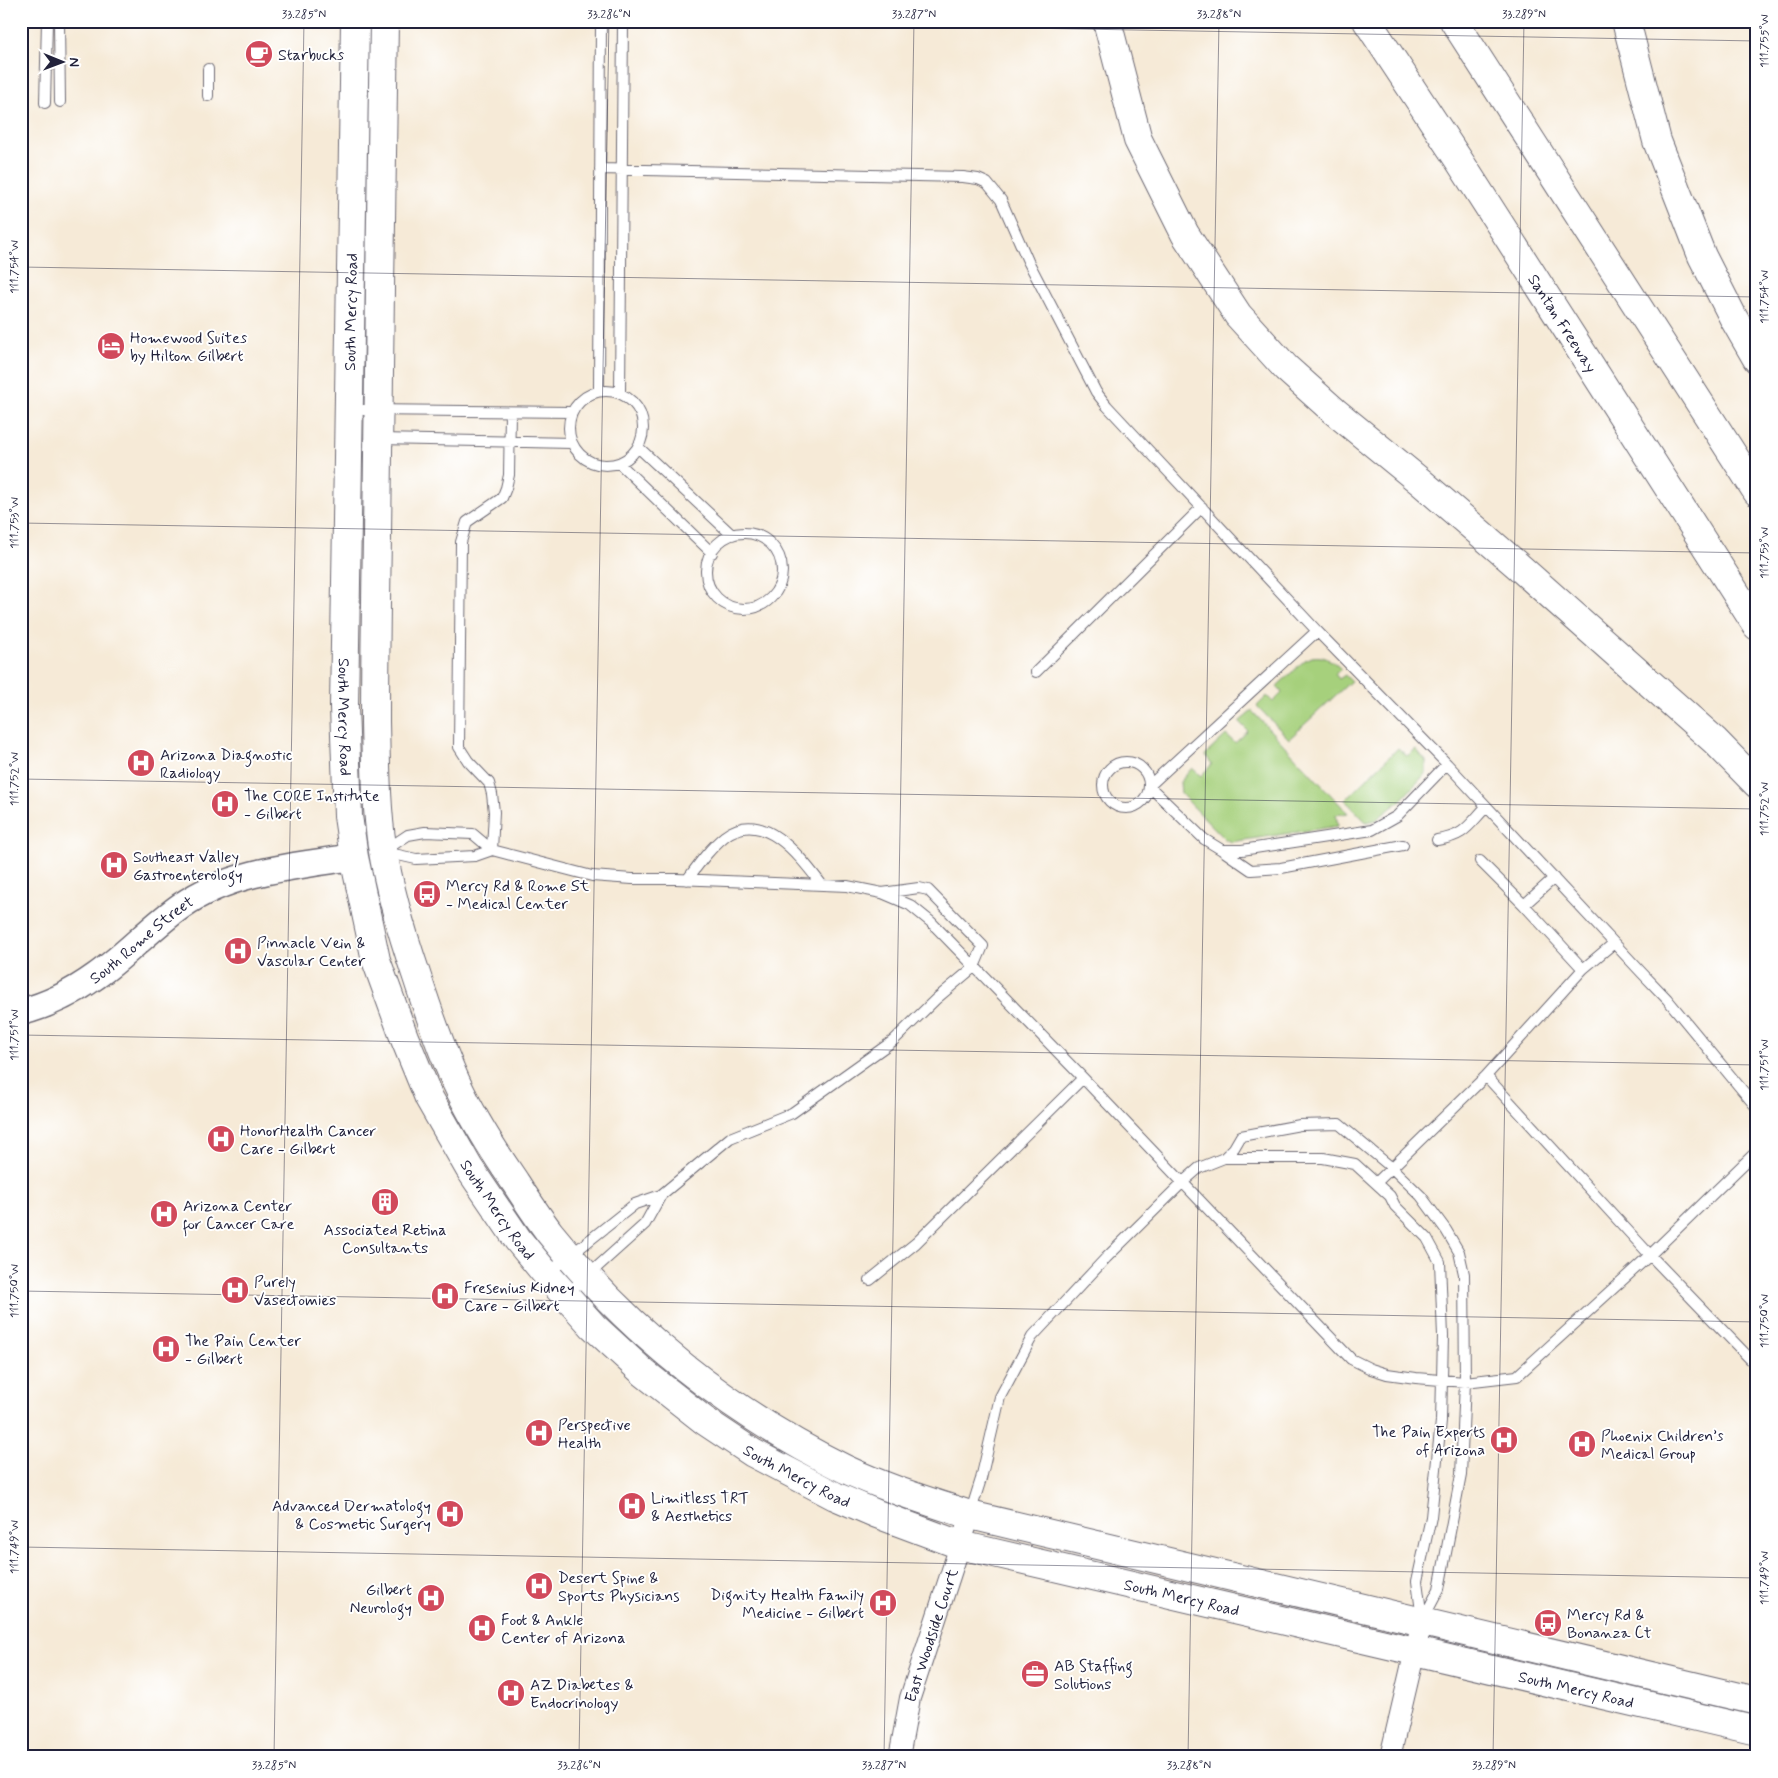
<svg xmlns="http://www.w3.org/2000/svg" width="1778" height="1778" font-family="Mynerve,sans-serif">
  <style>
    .green { fill: #a6d07c; stroke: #64795c }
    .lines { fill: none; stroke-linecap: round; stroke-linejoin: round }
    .service-casing { stroke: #6c6872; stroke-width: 12 }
    .minor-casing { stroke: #6c6872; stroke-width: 22 }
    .tertiary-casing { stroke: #6c6872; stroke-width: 29 }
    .secondary-casing { stroke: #6c6872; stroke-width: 30 }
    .motorway-casing { stroke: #6c6872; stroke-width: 30 }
    .service { stroke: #fff; stroke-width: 10 }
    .minor { stroke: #fff; stroke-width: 20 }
    .tertiary { stroke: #fff; stroke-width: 26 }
    .secondary { stroke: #fff; stroke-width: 28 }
    .motorway { stroke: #fff; stroke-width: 28 }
    .ticks { fill: none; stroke: #22223b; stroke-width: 1; stroke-opacity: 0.45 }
    .labels { text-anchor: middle; stroke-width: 4; stroke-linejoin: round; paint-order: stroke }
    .poi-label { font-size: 16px; fill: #22223b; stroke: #fff; text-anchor: start }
    .street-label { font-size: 16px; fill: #22223b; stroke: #fff }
    .neatline { fill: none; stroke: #22223b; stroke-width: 2 }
    .ticks-label { font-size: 12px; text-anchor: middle; fill: #22223b }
  </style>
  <rect width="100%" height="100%" fill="#fff"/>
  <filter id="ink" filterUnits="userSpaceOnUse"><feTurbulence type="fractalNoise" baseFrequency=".02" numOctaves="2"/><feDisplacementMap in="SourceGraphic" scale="10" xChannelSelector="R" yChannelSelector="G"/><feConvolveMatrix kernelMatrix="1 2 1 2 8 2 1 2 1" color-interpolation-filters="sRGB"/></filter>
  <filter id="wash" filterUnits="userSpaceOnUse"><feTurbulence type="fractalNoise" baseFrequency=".0096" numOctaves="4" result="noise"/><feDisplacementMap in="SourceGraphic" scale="20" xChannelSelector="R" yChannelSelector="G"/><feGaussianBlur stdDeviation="1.12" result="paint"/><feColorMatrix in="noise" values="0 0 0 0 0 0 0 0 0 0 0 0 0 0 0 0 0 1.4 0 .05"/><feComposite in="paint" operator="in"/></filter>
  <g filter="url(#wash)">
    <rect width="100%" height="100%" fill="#f6ead7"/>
    <path class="green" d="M1312,657C1324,655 1332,660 1341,669L1335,674L1339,679L1345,675L1351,681L1289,739L1257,706L1267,696L1273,702L1282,693L1277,686L1305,660Z
      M1252,711L1348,813L1336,815L1338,826L1231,842L1225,839L1181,794L1180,782L1192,768L1201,776L1212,764L1205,755L1226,735L1235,743L1248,731L1239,722Z
      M1398,748L1407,756L1416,749L1426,761V773L1401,800L1376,820L1366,822L1345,800Z"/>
  </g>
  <g filter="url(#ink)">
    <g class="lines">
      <defs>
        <path id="service" d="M59,21L60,102
          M208,69V96
          M45,103L47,21
          M600,169L963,177L978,179L987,183L1001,200L1028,261L1096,392L1107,406L1317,631L1447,764L1642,973L1667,999L1757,1108
          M599,391L601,21
          M569 428a37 37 0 1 1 74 0a37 37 0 1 1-74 0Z
          M620,393L623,21
          M363,410L572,412
          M379,439L572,443
          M638,447L732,535
          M619,463L712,553
          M706 571a38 38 0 1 1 76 0a38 38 0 1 1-76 0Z
          M1317,631L1149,786L1204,839L1222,850H1242L1372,830L1397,816L1447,764
          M1036,672L1202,507
          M1103 785a23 23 0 1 1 46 0a23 23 0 1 1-46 0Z
          M1437,840C1465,836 1468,826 1486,807
          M492,850L494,812L492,794L489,783L468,761L459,747L461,542L467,522L502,498L506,488L509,475L510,412
          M1222,850L1251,870L1281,868L1403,845
          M384,851L408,835L425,832L473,834L492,850L592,876L632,879H676L847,886L882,893L910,905L931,922L1083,1078L1351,1359L1371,1369L1387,1374L1416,1378L1465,1382L1517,1376L1650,1255L1757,1151
          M385,852L416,859L475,856L492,850
          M1480,861L1524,905L1554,878
          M687,880C698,865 710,848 725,836C764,807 801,858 822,885
          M1524,905L1583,969
          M1486,1076L1650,1255L1757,1366
          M1224,1158L1234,1148L1241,1136L1300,1125L1339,1124L1392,1168L1421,1196L1446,1230L1459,1252L1464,1274L1465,1382L1461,1475L1439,1589L1422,1621
          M1376,1183L1486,1076L1583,969L1614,943
          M547,1274L635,1204L661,1195L730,1138L792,1113L893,1041L936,999L974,967L983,946L928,890L919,888L882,893
          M870,1280L916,1243L1083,1078
          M566,1295L645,1224L661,1195
          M970,1514L981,1479L1000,1397L1032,1337L1106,1258L1183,1182L1199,1168L1224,1158H1323L1355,1164L1390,1196L1395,1206L1427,1238L1440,1262L1443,1336L1441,1421L1431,1517L1417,1581L1422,1619"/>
        <g id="minor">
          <path id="s1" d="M899,1757L910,1698L970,1515"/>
          <path d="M1390,1757L1422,1621"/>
        </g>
        <g id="tertiary">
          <path id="s2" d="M21,1012C48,1005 74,992 96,976C126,955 151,927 181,906C231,871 295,866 354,857"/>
        </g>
        <g id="secondary">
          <path id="s3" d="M355,21L344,707L348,816L354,857L376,960L404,1037L429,1098L469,1168L518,1240L546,1274L593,1326L644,1373L705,1421L753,1453L835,1496L877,1514L960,1545L1757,1731"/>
          <path d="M384,21C381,193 379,364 377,536C376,598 375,660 375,722C376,763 376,805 382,846C389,889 402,933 416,974C428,1011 440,1047 456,1082C472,1117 493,1150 515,1182C526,1199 537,1216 550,1233C629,1332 731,1413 845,1469C885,1488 928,1501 970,1515L1757,1701"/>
        </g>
        <g id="motorway">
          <path d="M1107,21L1138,140L1185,234L1238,315L1286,368L1334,411L1422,483L1517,565L1715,741L1757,784"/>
          <path id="s4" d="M1367,21L1460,162L1757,626"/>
          <path d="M1454,21L1757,492"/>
          <path d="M1626,21L1657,141L1702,256L1734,319L1757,359"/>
        </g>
      </defs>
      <use href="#service" class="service-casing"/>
      <use href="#minor" class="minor-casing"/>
      <use href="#tertiary" class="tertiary-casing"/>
      <use href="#secondary" class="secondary-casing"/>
      <use href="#motorway" class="motorway-casing"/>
      <use href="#service" class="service"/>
      <use href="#minor" class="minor"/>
      <use href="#tertiary" class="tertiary"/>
      <use href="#secondary" class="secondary"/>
      <use href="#motorway" class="motorway"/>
    </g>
  </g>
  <path class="ticks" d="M625,21L1757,41M21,267L1757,297M21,523L1757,553M21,779L1757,809M21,1035L1757,1065M21,1291L1757,1322M21,1547L1757,1578M274,1757L304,21M579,1757L609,21M884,1757L914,21M1188,1757L1219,21M1493,1757L1524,21"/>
  <defs>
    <symbol id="cafe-disc" viewBox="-11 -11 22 22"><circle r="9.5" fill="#d1495b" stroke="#fff"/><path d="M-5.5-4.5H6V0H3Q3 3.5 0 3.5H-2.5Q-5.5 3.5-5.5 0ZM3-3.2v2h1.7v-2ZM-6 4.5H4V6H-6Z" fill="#fff"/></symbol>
    <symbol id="hotel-disc" viewBox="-11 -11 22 22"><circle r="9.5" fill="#d1495b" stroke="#fff"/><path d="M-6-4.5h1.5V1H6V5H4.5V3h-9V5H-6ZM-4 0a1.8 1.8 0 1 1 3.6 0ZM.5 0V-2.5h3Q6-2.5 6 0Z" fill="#fff"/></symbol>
    <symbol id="hospital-disc" viewBox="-11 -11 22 22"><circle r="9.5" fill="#d1495b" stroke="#fff"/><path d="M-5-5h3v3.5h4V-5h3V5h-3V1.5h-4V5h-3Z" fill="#fff"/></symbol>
    <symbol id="bus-disc" viewBox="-11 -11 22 22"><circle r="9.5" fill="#d1495b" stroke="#fff"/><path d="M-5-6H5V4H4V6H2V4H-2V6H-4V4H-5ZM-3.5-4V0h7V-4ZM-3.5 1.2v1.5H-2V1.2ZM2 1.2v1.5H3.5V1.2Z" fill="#fff"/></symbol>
    <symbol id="building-disc" viewBox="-11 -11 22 22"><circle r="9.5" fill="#d1495b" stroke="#fff"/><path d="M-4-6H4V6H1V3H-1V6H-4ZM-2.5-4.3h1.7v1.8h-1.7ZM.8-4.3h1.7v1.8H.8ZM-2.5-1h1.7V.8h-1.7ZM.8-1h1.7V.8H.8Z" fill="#fff"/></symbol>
    <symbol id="office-disc" viewBox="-11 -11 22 22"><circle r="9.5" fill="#d1495b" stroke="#fff"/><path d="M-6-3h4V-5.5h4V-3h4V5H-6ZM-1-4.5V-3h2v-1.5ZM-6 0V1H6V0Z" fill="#fff"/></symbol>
  </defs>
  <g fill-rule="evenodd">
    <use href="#cafe-disc" x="243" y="38" width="32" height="32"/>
    <use href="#hotel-disc" x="95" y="330" width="32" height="32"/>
    <use href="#hospital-disc" x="125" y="747" width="32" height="32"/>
    <use href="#hospital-disc" x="209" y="788" width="32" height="32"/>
    <use href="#hospital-disc" x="98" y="849" width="32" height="32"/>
    <use href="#bus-disc" x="411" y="878" width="32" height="32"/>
    <use href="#hospital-disc" x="222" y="935" width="32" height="32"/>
    <use href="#hospital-disc" x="205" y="1123" width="32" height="32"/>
    <use href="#building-disc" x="369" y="1186" width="32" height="32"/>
    <use href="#hospital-disc" x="148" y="1198" width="32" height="32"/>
    <use href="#hospital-disc" x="219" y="1274" width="32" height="32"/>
    <use href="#hospital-disc" x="429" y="1280" width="32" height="32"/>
    <use href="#hospital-disc" x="150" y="1333" width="32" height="32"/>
    <use href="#hospital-disc" x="523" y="1417" width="32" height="32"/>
    <use href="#hospital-disc" x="1488" y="1424" width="32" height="32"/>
    <use href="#hospital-disc" x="1566" y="1428" width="32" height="32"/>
    <use href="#hospital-disc" x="616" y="1490" width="32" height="32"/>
    <use href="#hospital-disc" x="434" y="1498" width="32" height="32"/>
    <use href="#hospital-disc" x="523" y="1570" width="32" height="32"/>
    <use href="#hospital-disc" x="415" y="1582" width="32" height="32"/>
    <use href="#hospital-disc" x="867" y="1587" width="32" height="32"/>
    <use href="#bus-disc" x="1532" y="1607" width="32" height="32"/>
    <use href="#hospital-disc" x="466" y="1612" width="32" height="32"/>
    <use href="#office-disc" x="1019" y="1658" width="32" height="32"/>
    <use href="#hospital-disc" x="495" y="1677" width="32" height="32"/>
  </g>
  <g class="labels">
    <g class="poi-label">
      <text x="278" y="60">Starbucks</text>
      <text x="130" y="343">Homewood Suites<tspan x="130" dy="18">by Hilton Gilbert</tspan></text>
      <text x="160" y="760">Arizona Diagnostic<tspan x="160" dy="18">Radiology</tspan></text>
      <text x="244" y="801">The CORE Institute<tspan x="244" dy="18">- Gilbert</tspan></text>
      <text x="133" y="862">Southeast Valley<tspan x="133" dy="18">Gastroenterology</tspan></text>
      <text x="446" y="891">Mercy Rd &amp; Rome St<tspan x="446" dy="18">- Medical Center</tspan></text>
      <text x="257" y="948">Pinnacle Vein &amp;<tspan x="257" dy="18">Vascular Center</tspan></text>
      <text x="240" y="1136">HonorHealth Cancer<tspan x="240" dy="18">Care - Gilbert</tspan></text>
      <text x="183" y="1211">Arizona Center<tspan x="183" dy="18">for Cancer Care</tspan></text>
      <text x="385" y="1235" text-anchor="middle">Associated Retina<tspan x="385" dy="18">Consultants</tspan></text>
      <text x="254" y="1287">Purely<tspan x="254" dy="18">Vasectomies</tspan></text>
      <text x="464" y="1293">Fresenius Kidney<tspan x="464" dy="18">Care - Gilbert</tspan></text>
      <text x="185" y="1346">The Pain Center<tspan x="185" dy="18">- Gilbert</tspan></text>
      <text x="558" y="1430">Perspective<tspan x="558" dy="18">Health</tspan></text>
      <text x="1485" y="1437" text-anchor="end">The Pain Experts<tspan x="1485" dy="18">of Arizona</tspan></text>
      <text x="1601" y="1441">Phoenix Children’s<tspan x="1601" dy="18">Medical Group</tspan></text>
      <text x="651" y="1503">Limitless TRT<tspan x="651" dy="18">&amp; Aesthetics</tspan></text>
      <text x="431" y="1511" text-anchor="end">Advanced Dermatology<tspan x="431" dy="18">&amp; Cosmetic Surgery</tspan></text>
      <text x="558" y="1583">Desert Spine &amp;<tspan x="558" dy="18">Sports Physicians</tspan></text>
      <text x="412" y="1595" text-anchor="end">Gilbert<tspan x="412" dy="18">Neurology</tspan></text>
      <text x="864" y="1600" text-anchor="end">Dignity Health Family<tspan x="864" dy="18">Medicine - Gilbert</tspan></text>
      <text x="1567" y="1620">Mercy Rd &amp;<tspan x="1567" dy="18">Bonanza Ct</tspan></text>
      <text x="501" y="1625">Foot &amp; Ankle<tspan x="501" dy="18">Center of Arizona</tspan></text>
      <text x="1054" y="1671">AB Staffing<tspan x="1054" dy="18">Solutions</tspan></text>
      <text x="530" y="1690">AZ Diabetes &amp;<tspan x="530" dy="18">Endocrinology</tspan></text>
    </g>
    <g class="street-label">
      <text transform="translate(350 312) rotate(-89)" y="6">South Mercy Road</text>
      <text dy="6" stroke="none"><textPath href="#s4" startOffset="360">Santan Freeway</textPath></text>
      <text dy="6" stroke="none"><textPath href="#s3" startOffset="696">South Mercy Road</textPath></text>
      <text dy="6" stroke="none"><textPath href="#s2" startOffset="142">South Rome Street</textPath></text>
      <text dy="6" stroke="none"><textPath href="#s3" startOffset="1221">South Mercy Road</textPath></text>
      <text dy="6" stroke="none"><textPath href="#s3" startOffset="1626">South Mercy Road</textPath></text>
      <text dy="6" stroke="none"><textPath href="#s3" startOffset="2031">South Mercy Road</textPath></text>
      <text dy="6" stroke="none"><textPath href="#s1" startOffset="126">East Woodside Court</textPath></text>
      <text dy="6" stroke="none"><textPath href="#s3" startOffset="2436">South Mercy Road</textPath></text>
    </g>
  </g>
  <rect width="1778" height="1778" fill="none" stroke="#fff" stroke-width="55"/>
  <g transform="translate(62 62) rotate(91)" stroke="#ffffff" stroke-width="4" paint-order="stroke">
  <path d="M0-4L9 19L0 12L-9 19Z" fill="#22223b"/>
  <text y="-8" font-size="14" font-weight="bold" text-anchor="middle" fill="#22223b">N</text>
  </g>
  <rect x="28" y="28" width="1722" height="1722" class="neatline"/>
  <g class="ticks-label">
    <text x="304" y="18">33.285°N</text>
    <text x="609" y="18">33.286°N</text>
    <text x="914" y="18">33.287°N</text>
    <text x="1219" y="18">33.288°N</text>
    <text x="1524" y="18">33.289°N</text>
    <text transform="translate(1764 41) rotate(-90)" y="4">111.755°W</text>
    <text transform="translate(14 267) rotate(-90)" y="4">111.754°W</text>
    <text transform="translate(1764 297) rotate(-90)" y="4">111.754°W</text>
    <text transform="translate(14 523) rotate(-90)" y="4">111.753°W</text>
    <text transform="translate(1764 553) rotate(-90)" y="4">111.753°W</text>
    <text transform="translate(14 779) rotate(-90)" y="4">111.752°W</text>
    <text transform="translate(1764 809) rotate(-90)" y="4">111.752°W</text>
    <text transform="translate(14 1035) rotate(-90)" y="4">111.751°W</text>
    <text transform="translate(1764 1065) rotate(-90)" y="4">111.751°W</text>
    <text transform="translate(14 1291) rotate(-90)" y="4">111.750°W</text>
    <text transform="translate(1764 1321) rotate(-90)" y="4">111.750°W</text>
    <text transform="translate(14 1547) rotate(-90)" y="4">111.749°W</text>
    <text transform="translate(1764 1578) rotate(-90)" y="4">111.749°W</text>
    <text x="274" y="1769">33.285°N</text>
    <text x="579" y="1769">33.286°N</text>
    <text x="884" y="1769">33.287°N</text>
    <text x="1189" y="1769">33.288°N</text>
    <text x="1494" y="1769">33.289°N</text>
  </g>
</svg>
